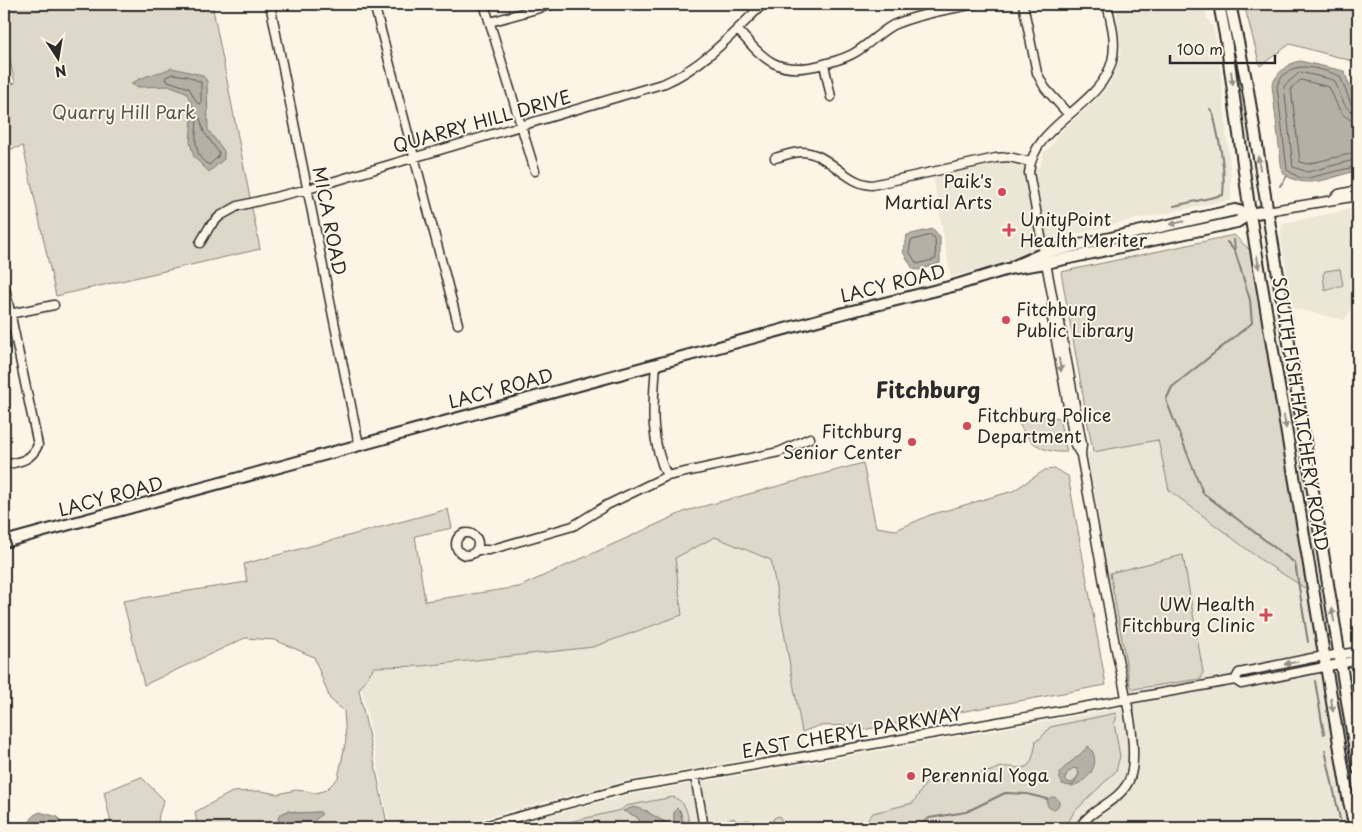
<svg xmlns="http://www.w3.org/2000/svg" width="1362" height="832" font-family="'Playpen Sans',sans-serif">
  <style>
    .built { fill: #ece6d7 }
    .green { fill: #ded8ca; stroke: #84827a; fill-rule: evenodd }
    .water { fill: #b4b0a5; stroke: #7d7b74; fill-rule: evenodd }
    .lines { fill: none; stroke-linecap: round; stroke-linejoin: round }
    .shore { stroke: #62605c; stroke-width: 1 }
    .stream { stroke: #7d7b74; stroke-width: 2 }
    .minor-casing { stroke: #2b2b2b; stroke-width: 11 }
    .major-casing { stroke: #2b2b2b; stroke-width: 14 }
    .minor { stroke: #fcf5e5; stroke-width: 8 }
    .major { stroke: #fcf5e5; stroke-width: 10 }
    .oneway { fill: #949088 }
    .poi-dot { fill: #d1495b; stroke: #fcf5e5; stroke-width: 2 }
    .labels { text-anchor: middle; stroke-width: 4; stroke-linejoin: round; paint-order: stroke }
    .park-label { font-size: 18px; fill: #585653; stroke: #fcf5e5 }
    .street-label { font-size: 18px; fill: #2b2b2b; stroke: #fcf5e5 }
    .poi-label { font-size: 18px; fill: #2b2b2b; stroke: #fcf5e5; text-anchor: start }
    .district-label { font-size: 22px; font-weight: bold; fill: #2b2b2b; stroke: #fcf5e5 }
  </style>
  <rect width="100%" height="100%" fill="#fcf5e5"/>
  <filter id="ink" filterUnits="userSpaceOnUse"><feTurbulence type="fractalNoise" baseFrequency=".02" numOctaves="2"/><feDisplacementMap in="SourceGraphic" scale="10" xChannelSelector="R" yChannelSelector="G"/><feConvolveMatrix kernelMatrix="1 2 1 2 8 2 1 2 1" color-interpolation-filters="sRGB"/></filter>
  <g filter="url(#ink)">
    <path class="built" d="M1116,4H1204L1207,18L1213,28L1219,56L1231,176V200L1118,223L1063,238L996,265L951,277L933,176L997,162H1011L1039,168L1044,153L1054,142L1058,134L1094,102L1111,81L1120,58L1121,47Z
      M1351,209L1358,248V306L1349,312L1345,320L1293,308L1280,232L1282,226L1285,223Z
      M1158,440L1169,490L1261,560L1308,590L1312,610L1314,641L1349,828H502L628,795L1132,706L1087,453Z
      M715,537L771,560L805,749L625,781L447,828H390L358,668L422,666L593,647L682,615L675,558Z"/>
    <path class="green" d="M4,4H212L260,249L56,296L23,146L4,151V86L15,83L4,35Z
      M1244,4H1358V67L1356,62L1290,44L1260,66Z
      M1234,235L1252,252L1308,590L1261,560L1169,490L1158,440L1093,452L1061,272Z
      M1340,269L1343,285L1325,291L1323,275L1325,271Z
      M1020,408L1025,413L1059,418L1067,452C1039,454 1020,437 1016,411Z
      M863,463L876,527L896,530L930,515L1013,491L1045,470L1055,469L1068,476L1106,685L857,731L855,725L818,726L802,732L771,560L715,537L675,558L682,615L593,647L422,666L374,667L359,690L388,828H217L197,824L195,812L232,792L261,791L278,794L296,790L316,793L326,790L338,778L346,740L344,711L330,699L314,657L275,640L245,638L144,685L123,601L247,582L244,564L448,509L452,528L415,536L425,601L519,587L686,511ZM288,811L299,813L320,812L313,822L281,824L279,815Z
      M1183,555L1203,672L1201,679L1133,689L1130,685L1110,573Z
      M1116,713V720L1114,723L1120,756L1116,771L1074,812L1065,828H861L873,813L913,803L926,783L991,771C1017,757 1030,787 1036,740L1040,739L1050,727ZM1091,749L1094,761L1073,786L1062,784L1068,764Z
      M1073,768L1077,769L1079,774L1073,783H1070L1065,780L1066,774Z
      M141,777L164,800L159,814L158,824L112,828L104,792Z
      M673,797C688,803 687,814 690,828H685L680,810L677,809L674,813V823L670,824L657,819L646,810L637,817L645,828H596L598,827L595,822L584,826L543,828L621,810L626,806Z
      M779,816L783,823L791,826L799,823L809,828H719L725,825L724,821L734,818L737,822L749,820L751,825L773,821L774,818Z"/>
    <path class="water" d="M1300,61L1344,71L1358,107V170C1332,177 1304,192 1282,172L1272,85C1277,73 1287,63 1300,61Z
      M172,68L202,75L207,81L208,130L224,151V159L209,172L194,157L190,142L193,107L186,92L171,86L138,87L131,84C143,75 158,74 172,68Z
      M933,229L940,236V263L919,270L913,269L903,252L907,235Z
      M1088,746C1113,770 1060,805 1059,773C1068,763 1079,757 1088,746ZM1073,768L1077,769L1079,774L1074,783H1070L1065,780L1066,775Z
      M1047 803a6 6 0 1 1 12 0a6 6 0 1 1-12 0Z
      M634,807C648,810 657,819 670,824L674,823V813L677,808L679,810L685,828H645L637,817L623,811Z
      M288,811L299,813L320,812L322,814L313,822L281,824L278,821L279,815Z
      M40,812L58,817L63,828H26L34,815Z
      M598,821L600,824L596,828H546L584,826Z"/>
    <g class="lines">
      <path class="shore" d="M173,74L187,76L201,82V104L197,103L189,88L165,80L166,77Z
        M1358,107L1351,104L1340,76C1318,68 1288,57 1277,86L1287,170L1300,178H1308L1358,166
        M1358,114C1342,112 1341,92 1334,80L1300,72L1284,86L1293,167L1308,172L1358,159
        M200,118L204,132L219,153L218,157L209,165C192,156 196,136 197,120Z
        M1358,121C1338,120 1337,101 1329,87L1301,80L1291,88L1300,162L1307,164L1358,152
        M931,235L935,238L936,259L917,264L909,251L911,241Z"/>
      <path class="stream" d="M1280,186L1287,176
        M1174,206L1223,195C1226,167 1219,140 1213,113L1210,109
        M1234,240L1235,251L1250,300L1252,323L1172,387L1166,400L1203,493L1295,563L1308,642
        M1227,242L1234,250
        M1315,681L1324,734
        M1325,750L1341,824
        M917,828L929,818L966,812L1005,793L1027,794L1047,799"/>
      <defs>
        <path id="minor" d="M270,4L359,445
          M374,4L458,324
          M484,4L535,171
          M1023,4L1037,73L1045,88L1069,115
          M490,22L554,4
          M737,29C766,62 778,76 824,64C835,61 847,58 856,52C869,44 880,32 893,25C918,14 948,10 975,4
          M824,64L831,97
          M775,158C783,156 793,152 801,152C829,152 845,184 872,185L996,158L1009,157L1030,162
          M1333,199L1339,194L1358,190
          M1267,211L1358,196
          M200,243L210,226L220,216L238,206L308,189L665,83C704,66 732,34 763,4
          M4,283L38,445C31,461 19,462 4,465
          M1053,300L1051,313L1075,445L1081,455
          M4,315L54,305
          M656,364C653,406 649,437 667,476
          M456 544a11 11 0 1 1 22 0a11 11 0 1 1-22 0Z
          M476,550H489L573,526L607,505L667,476L779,452L810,438
          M1235,680L1239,673L1312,658L1358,652
          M695,776L704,828
          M476,828L626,788L1235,680L1241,684L1358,660
          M1079,828C1092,807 1121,802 1130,778C1141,745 1120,674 1114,639C1103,577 1092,516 1081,455L1082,444L1058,312L1053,300L1029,173C1033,123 1100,108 1112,61C1117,42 1111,22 1107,4"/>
        <path id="major" d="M1219,4L1226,40L1250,214L1348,797L1355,828
          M1230,4L1247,84L1358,769
          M1014,266L1044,253L1235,210L1250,214
          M4,542L840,314L953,286L1008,269L1046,263L1237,222L1250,214L1267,211"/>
      </defs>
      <use href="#minor" class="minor-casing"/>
      <use href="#major" class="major-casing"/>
      <use href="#minor" class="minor"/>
      <use href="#major" class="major"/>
    </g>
    <defs><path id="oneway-solid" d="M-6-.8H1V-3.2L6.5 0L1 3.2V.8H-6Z" transform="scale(1.25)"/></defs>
    <g class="oneway">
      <use href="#oneway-solid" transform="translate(1232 78) rotate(82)"/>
      <use href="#oneway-solid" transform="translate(1259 163) rotate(-99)"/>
      <use href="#oneway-solid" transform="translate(1177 223) rotate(167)"/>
      <use href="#oneway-solid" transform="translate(1258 262) rotate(81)"/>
      <use href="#oneway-solid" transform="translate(1060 365) rotate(80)"/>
      <use href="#oneway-solid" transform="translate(1285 422) rotate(81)"/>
      <use href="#oneway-solid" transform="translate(1333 615) rotate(-100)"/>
      <use href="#oneway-solid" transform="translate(1291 663) rotate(168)"/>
      <use href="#oneway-solid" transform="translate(1332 705) rotate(81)"/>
    </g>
  </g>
  <g class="poi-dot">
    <circle cx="1002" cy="192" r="5"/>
    <path d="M1006.5 222.5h5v5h5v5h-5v5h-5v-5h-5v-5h5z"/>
    <circle cx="1006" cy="320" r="5"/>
    <circle cx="967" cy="426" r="5"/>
    <circle cx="912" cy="442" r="5"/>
    <path d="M1263.5 607.5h5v5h5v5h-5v5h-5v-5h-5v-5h5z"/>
    <circle cx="911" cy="776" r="5"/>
  </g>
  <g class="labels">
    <g class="park-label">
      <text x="124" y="119">Quarry Hill Park</text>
    </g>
    <g class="street-label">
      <text transform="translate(482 122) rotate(-16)" y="6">QUARRY HILL DRIVE</text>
      <text transform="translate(329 221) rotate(79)" y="6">MICA ROAD</text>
      <text transform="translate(893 284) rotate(-14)" y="6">LACY ROAD</text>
      <text transform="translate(501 389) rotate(-15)" y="6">LACY ROAD</text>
      <text transform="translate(1300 414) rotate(81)" y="6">SOUTH FISH HATCHERY ROAD</text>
      <text transform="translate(111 497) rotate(-15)" y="6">LACY ROAD</text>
      <text transform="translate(852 733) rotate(-10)" y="6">EAST CHERYL PARKWAY</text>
    </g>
    <g class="poi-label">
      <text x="992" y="188" text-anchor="end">Paik's<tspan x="992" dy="21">Martial Arts</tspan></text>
      <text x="1020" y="226">UnityPoint<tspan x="1020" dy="21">Health Meriter</tspan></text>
      <text x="1016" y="316">Fitchburg<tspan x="1016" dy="21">Public Library</tspan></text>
      <text x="977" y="422">Fitchburg Police<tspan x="977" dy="21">Department</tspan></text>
      <text x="902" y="438" text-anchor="end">Fitchburg<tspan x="902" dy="21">Senior Center</tspan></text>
      <text x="1255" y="611" text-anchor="end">UW Health<tspan x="1255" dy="21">Fitchburg Clinic</tspan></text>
      <text x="921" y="782">Perennial Yoga</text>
    </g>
    <g class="district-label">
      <text x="928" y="398">Fitchburg</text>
    </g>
  </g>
  <rect width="1362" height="832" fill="none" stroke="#fcf5e5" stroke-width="20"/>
  <rect x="10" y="10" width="1342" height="812" fill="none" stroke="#2b2b2b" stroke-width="2" filter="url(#ink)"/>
  <g transform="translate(58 58) rotate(168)" stroke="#fcf5e5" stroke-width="4" paint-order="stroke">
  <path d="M0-4L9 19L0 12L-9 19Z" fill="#2b2b2b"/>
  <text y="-8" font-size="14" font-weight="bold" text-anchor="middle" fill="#2b2b2b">N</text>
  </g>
  <path d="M1170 55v8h105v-8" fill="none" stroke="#2b2b2b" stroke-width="2.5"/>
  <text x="1177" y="55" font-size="15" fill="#2b2b2b" stroke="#fcf5e5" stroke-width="4" paint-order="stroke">100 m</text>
</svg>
